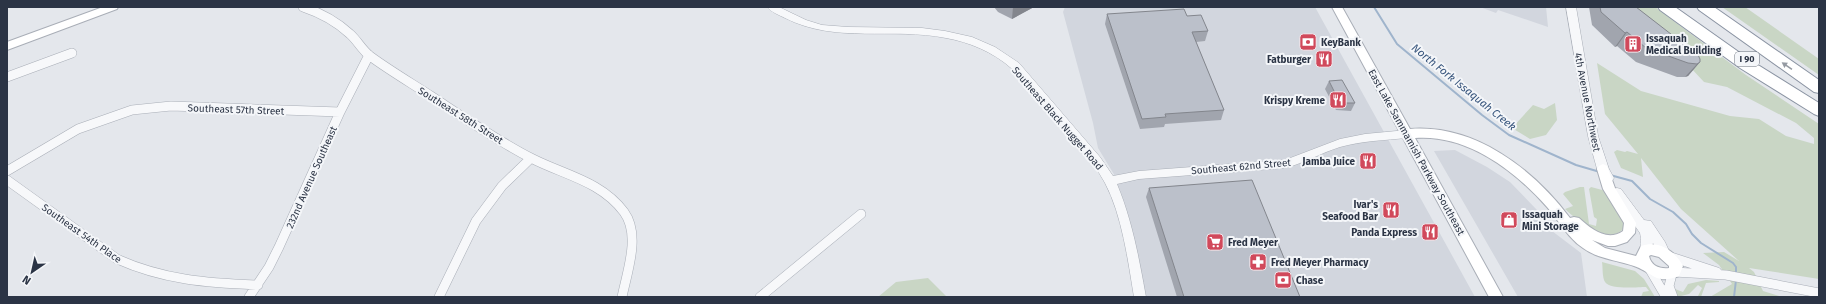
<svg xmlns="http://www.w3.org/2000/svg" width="1826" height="304" font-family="'Fira Sans',sans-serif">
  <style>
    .built { fill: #d2d6de }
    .green { fill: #c9d6c5 }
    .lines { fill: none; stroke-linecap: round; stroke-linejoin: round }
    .stream { stroke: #9fb4cc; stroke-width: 2 }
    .minor-casing { stroke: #a9aeb7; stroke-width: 10 }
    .tertiary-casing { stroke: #a9aeb7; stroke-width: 1 }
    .secondary-casing { stroke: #a9aeb7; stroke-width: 2 }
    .motorway-casing { stroke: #8b94a3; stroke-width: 2 }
    .minor { stroke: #f7f8fa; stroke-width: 9 }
    .tertiary { fill: #f7f8fa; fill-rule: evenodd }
    .secondary { fill: #fff; fill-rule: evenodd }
    .motorway { fill: #fff; fill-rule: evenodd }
    .wall { fill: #a1a5ae }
    .shaded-wall { fill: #83868d }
    .building { fill: #bbc0ca; stroke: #83868d }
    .oneway { fill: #959aa2 }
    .labels { text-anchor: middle; stroke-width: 4; stroke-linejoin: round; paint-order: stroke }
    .shield { fill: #f4f6f9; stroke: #676e7b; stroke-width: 1 }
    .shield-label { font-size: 9px; font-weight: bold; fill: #2b3445 }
    .poi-label { font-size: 10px; font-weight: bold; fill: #2b3445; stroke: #f4f6f9; text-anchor: start }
    .street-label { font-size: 10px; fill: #2b3445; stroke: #f4f6f9 }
    .water-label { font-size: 11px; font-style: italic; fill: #34527a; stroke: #f4f6f9 }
  </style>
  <rect width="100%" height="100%" fill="#e4e7ec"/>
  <path class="built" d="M1065,7H1315L1475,297H1141L1136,252L1115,176L1098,148L1093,123L1063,12Z
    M1480,7H1546L1548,27L1498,10L1496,13Z
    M1455,150L1487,167L1510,182L1537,210L1552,231L1581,253L1587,297H1518L1434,151Z"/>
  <path class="green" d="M1618,7H1655L1746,75L1819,124V279L1749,268L1754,272L1763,291L1782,297H1710L1732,284L1719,265L1703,253L1724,252L1739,261L1681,209L1641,158L1643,177L1621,168L1614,152L1617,150L1625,152L1627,151L1638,154L1605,114L1597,63L1641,91L1730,116L1759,119L1786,136L1814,144V138L1796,123L1727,87L1704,82L1675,51Z
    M1722,7H1745L1819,59V75Z
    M1555,103L1557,120L1546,135L1530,139L1512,128L1533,105L1544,109Z
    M1580,187H1584L1589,224L1596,226L1597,219L1594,217L1589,189L1591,187L1606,191L1623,216L1624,228C1609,247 1578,221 1565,209L1573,206L1563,194L1565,192Z
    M1602,262L1635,271L1644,279L1655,297H1641L1643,292L1649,291L1646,287C1637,287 1610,290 1605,282C1602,277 1603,268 1602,262Z
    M928,278L947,297H878L896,282Z
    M1706,280L1719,281V282L1706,283L1701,297L1698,296L1702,288L1698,285L1689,294L1677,297L1675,289L1683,292L1688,284Z"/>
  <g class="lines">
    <path class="stream" d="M1374,7L1397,44L1482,115L1509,135L1576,165L1600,172
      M1610,175L1632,181L1650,199L1673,212L1686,224L1692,234L1701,243L1733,263L1736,267V275
      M1734,297L1736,280"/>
    <defs>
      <path id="minor" d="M303,7C321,13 336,21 350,34C357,40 362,50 370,56C389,70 411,83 431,96C463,117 496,140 531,158C564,175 601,181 624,212C641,235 627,272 622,297
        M7,77L72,53
        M7,171L78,129L132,110L171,106L340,112
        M7,180L117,259C164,280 207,283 258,285
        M1668,256L1717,272
        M1649,268L1666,297
        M1674,272L1726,275L1819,293
        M1672,274L1669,286L1673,297
        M249,297L269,267L279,247L340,112L369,55
        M439,297L476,221L502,186L531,158
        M760,297L861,214"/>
      <path id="tertiary" d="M767,7H779L806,20L822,25L848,27L922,28L945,31L972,37L995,47L1019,63L1100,157L1113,176L1139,171L1285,160L1340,139L1365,134L1407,130L1411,131L1412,134L1411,137L1407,138C1385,140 1362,141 1340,147C1321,153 1304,163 1285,168L1139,179L1117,184C1132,220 1139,258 1146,297H1134C1128,261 1122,215 1105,183C1090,155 1065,131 1044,107C1034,95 1023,79 1011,68C993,52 969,42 946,38C892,27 836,44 785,18C779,15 771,12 767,7Z
        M1566,7H1576L1598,136L1609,169L1614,178L1612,181H1604L1597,169L1588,136Z
        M1617,188L1621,189L1644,220L1651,221L1665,242L1670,253L1668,256L1664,258L1660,256L1653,243L1650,253L1646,255L1642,253C1639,247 1642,240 1640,233L1611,192L1613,189Z"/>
      <path id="secondary" d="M103,7H118L117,9L7,50V42Z
        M1332,7H1342L1410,129C1475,124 1533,169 1570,218L1574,217L1579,218C1591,229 1607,242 1623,231L1624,223L1603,189L1597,169L1599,166L1603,164L1607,166L1615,188L1636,223L1635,233L1627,242L1615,246H1608L1592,240L1605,248L1636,256L1641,246C1659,240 1675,251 1683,266L1679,276C1655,285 1654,273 1634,266C1617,260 1598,259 1583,248C1568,238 1559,221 1547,207C1514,170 1467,134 1415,138L1503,297H1489ZM1651,255L1659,257L1669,266V268C1660,269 1651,266 1649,256Z"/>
      <path id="motorway" d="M1658,7H1675L1750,60L1819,103V116L1814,114L1740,68L1660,10Z
        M1697,7H1714L1819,80V93L1814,92L1699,10Z"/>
    </defs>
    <use href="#minor" class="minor-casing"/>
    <use href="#tertiary" class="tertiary-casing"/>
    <use href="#secondary" class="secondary-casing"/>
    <use href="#motorway" class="motorway-casing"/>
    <use href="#minor" class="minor"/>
    <use href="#tertiary" class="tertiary"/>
    <use href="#secondary" class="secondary"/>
    <use href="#motorway" class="motorway"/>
  </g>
  <path class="wall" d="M880,7H892L881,8Z
    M994,7H1034L1012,19L998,12Z
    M1589,7H1636L1700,62L1688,76L1685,77H1677L1636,62L1617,46L1615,47L1592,25Z
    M1107,14L1187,16L1208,31L1205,41L1196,42L1224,110L1221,120L1165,124L1164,127L1140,129L1105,24Z
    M1329,81L1355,103L1351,111L1336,110L1325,89Z
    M1149,188L1300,297H1177L1146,197Z"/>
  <path class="shaded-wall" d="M1013,7H1034L1012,19Z
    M1627,32L1617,46L1615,47L1625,33Z
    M1700,62L1688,76L1685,77L1697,64Z"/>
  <path class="building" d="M1600,7H1636L1698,55L1700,59V62L1697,64L1688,63L1646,48L1627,32L1625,33L1601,12Z
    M1184,9L1187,16L1201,15L1208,31L1192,32L1224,110L1165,114L1166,117L1142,119L1107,14Z
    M1342,80L1355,103H1340L1329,81Z
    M1252,180L1300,297H1184L1149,188Z"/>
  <defs><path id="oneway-solid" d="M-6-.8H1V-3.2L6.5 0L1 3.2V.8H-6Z"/></defs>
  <use class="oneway" href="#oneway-solid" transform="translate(1787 66) rotate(-146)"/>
  <defs>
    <symbol id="bank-square" viewBox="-11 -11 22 22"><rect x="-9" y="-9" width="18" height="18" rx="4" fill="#d1495b" stroke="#f4f6f9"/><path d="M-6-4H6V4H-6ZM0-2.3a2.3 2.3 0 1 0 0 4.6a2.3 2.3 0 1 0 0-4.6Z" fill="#fff"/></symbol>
    <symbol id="building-square" viewBox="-11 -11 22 22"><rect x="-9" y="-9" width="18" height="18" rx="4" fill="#d1495b" stroke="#f4f6f9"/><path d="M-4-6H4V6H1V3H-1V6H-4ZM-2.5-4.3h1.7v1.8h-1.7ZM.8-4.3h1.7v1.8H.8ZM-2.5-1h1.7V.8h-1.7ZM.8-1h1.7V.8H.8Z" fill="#fff"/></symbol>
    <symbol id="restaurant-square" viewBox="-11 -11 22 22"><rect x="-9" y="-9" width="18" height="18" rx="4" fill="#d1495b" stroke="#f4f6f9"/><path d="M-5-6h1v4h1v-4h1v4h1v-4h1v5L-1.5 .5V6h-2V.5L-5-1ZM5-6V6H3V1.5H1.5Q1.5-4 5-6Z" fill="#fff"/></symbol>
    <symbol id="shop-square" viewBox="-11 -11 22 22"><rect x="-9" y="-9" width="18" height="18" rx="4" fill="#d1495b" stroke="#f4f6f9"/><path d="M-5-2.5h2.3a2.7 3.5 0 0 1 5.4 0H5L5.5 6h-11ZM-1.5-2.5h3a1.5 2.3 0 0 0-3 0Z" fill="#fff"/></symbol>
    <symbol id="supermarket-square" viewBox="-11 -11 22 22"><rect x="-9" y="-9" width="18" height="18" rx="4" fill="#d1495b" stroke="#f4f6f9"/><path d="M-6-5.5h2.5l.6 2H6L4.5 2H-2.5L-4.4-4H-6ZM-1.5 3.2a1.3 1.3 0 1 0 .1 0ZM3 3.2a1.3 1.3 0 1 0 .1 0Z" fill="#fff"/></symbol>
    <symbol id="pharmacy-square" viewBox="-11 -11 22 22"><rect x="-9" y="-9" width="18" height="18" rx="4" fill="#d1495b" stroke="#f4f6f9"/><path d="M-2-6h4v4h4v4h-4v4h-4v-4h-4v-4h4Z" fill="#fff"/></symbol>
  </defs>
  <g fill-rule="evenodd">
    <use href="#bank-square" x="1298" y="32" width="20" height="20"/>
    <use href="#building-square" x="1623" y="34" width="20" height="20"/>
    <use href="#restaurant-square" x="1314" y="49" width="20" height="20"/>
    <use href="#restaurant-square" x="1328" y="90" width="20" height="20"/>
    <use href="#restaurant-square" x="1358" y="151" width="20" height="20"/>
    <use href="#restaurant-square" x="1381" y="200" width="20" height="20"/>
    <use href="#shop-square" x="1499" y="210" width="20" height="20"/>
    <use href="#restaurant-square" x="1420" y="222" width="20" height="20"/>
    <use href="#supermarket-square" x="1205" y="232" width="20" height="20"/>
    <use href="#pharmacy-square" x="1248" y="252" width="20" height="20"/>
    <use href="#bank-square" x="1273" y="270" width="20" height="20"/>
  </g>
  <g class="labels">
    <rect class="shield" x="1735" y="52" width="24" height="14" rx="3"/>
    <g class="shield-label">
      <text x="1747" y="62">I 90</text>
    </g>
    <g class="poi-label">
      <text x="1646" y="42">Issaquah<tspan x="1646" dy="12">Medical Building</tspan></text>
      <text x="1321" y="46">KeyBank</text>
      <text x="1311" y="63" text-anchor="end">Fatburger</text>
      <text x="1325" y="104" text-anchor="end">Krispy Kreme</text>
      <text x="1355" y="165" text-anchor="end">Jamba Juice</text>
      <text x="1378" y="208" text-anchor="end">Ivar's<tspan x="1378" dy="12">Seafood Bar</tspan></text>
      <text x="1522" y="218">Issaquah<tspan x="1522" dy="12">Mini Storage</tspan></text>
      <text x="1417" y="236" text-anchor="end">Panda Express</text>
      <text x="1228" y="246">Fred Meyer</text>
      <text x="1271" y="266">Fred Meyer Pharmacy</text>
      <text x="1296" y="284">Chase</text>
    </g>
    <g class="street-label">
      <text transform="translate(1588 102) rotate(79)" y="4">4th Avenue Northwest</text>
      <text transform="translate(236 109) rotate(2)" y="4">Southeast 57th Street</text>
      <text transform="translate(461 115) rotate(32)" y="4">Southeast 58th Street</text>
      <text transform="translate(1058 118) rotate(49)" y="4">Southeast Black Nugget Road</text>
      <text transform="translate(1417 152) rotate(61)" y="4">East Lake Sammamish Parkway Southeast</text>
      <text transform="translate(1241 166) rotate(-5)" y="4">Southeast 62nd Street</text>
      <text transform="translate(311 177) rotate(-66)" y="4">232nd Avenue Southeast</text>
      <text transform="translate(82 233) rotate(35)" y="4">Southeast 54th Place</text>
    </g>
    <g class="water-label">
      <text transform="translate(1464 87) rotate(39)" y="4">North Fork Issaquah Creek</text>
    </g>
  </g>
  <rect width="1826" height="304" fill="none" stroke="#2b3445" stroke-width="16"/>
  <g transform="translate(32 272) rotate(214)" stroke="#f4f6f9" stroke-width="3" paint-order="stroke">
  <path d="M0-3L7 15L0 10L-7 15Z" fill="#2b3445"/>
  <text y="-6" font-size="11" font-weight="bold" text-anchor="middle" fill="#2b3445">N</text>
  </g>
</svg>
